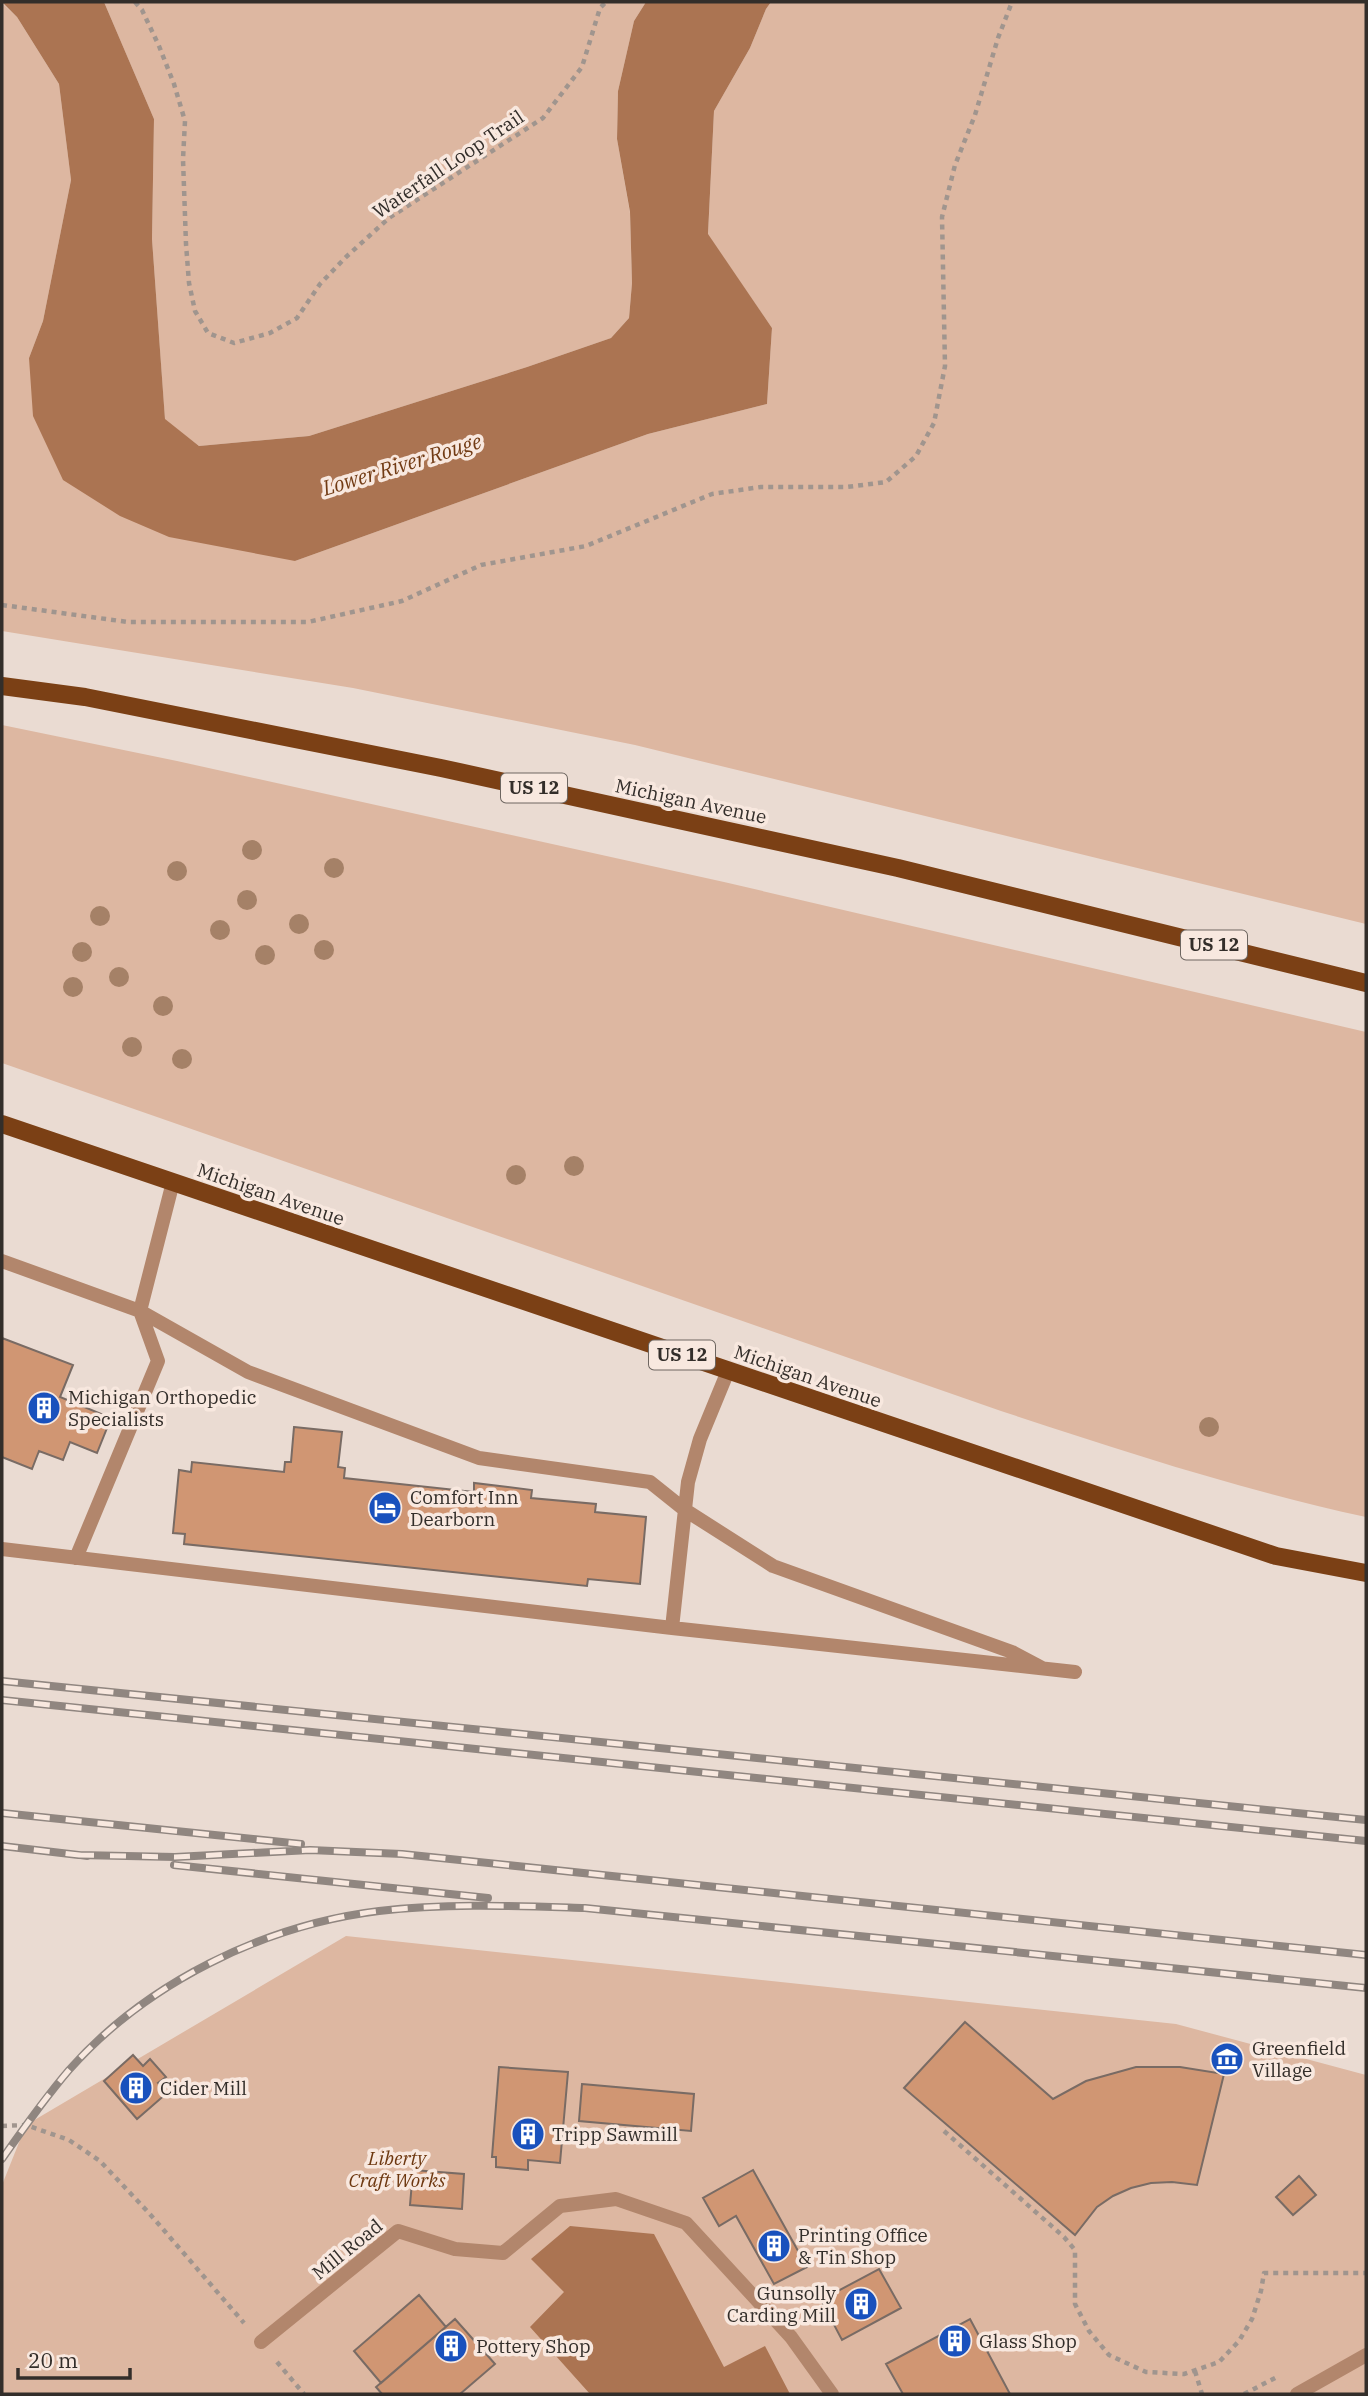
<svg xmlns="http://www.w3.org/2000/svg" width="1368" height="2396" font-family="'IBM Plex Serif',serif">
  <style>
    .green { fill: #ddb7a1 }
    .water { fill: #ab7452 }
    .building { fill: #d09673; stroke: #796b64; stroke-width: 2 }
    .lines { fill: none; stroke-linecap: round; stroke-linejoin: round }
    .path { stroke: #a0958e; stroke-width: 4.5; stroke-dasharray: 5 5; stroke-linecap: butt }
    .lane { stroke: #b2866c; stroke-width: 14 }
    .street { stroke: #b2866c; stroke-width: 14 }
    .primary { stroke: #7b4015; stroke-width: 18 }
    .rail-casing { stroke: #908680; stroke-width: 8 }
    .rail { stroke: #f8e8df; stroke-width: 5; stroke-dasharray: 16; stroke-linecap: butt }
    .tree { fill: #a58167 }
    .labels { text-anchor: middle; stroke-width: 7; stroke-linejoin: round; paint-order: stroke }
    .shield { fill: #f8e8df; stroke: #6e6660; stroke-width: 2 }
    .shield-label { font-size: 18px; font-weight: bold; fill: #332e2a }
    .street-label { font-size: 19px; fill: #332e2a; stroke: #f8e8df }
    .poi-label { font-size: 19px; fill: #332e2a; stroke: #f8e8df; text-anchor: start }
    .park-label { font-size: 19px; font-style: italic; fill: #6d370f; stroke: #f8e8df }
    .water-label { font-size: 21px; font-style: italic; fill: #723b14; stroke: #f8e8df }
  </style>
  <rect width="100%" height="100%" fill="#eadbd2"/>
  <path class="green" d="M104,2H646L634,21L618,91L617,139L630,213L632,283L629,318L611,338L527,367L309,436L199,446L165,420L152,239L154,119Z
    M771,2H1366V924L635,745L353,688L2,631V3L17,17L59,84L71,180L43,321L29,358L295,561L648,434L767,404L772,328L708,235L714,111L750,48L766,9Z
    M2,725L177,761L724,882L1366,1032V1517C1242,1490 1122,1451 1001,1411L2,1063Z
    M346,1936L1176,2024L1366,2075V2394H2V2185L26,2125Z"/>
  <path class="water" d="M2,2H104L154,119L152,239L165,419L199,446L309,436L527,367L611,338L629,318L632,283L630,212L617,139L618,91L634,21L646,2H771L766,9L750,48L714,111L708,234L772,328L767,404L648,434L295,561L169,537L120,516L63,480L33,416L29,358L43,321L71,180L59,84L17,17Z
    M570,2226L654,2234L724,2367L765,2346L790,2394H590L530,2327L564,2292L531,2259Z"/>
  <path class="building" d="M2,1338L73,1365L60,1397L111,1418L97,1453L70,1442L63,1460L39,1451L32,1469L2,1457Z
    M294,1427L342,1432L338,1467L345,1468L344,1478L474,1492V1483L532,1490L531,1498L596,1504L595,1512L646,1517L640,1584L588,1579L587,1586L184,1544L185,1534L173,1533L179,1470L191,1472L192,1462L284,1472L285,1462H291Z
    M965,2022L1053,2099L1086,2081L1136,2067H1180L1224,2074L1197,2185L1172,2182L1151,2183L1131,2188L1113,2196L1097,2207L1075,2235L904,2088Z
    M133,2055L143,2066L150,2059L166,2077L158,2083L167,2093L137,2119L104,2081Z
    M499,2067L568,2072L560,2163L528,2160V2170L496,2167V2157H492Z
    M582,2084L694,2094L691,2131L579,2121Z
    M413,2170L464,2174L462,2209L410,2205Z
    M753,2170L807,2267L774,2284L736,2216L719,2226L703,2198Z
    M1299,2176L1316,2195L1293,2215L1276,2197Z
    M879,2269L901,2308L842,2340L821,2300Z
    M419,2295L446,2327L381,2383L354,2351Z
    M455,2319L495,2364L460,2394H382L376,2387Z
    M970,2319L1010,2394H903L886,2364Z"/>
  <g class="lines">
    <path class="path" d="M135,2L142,10L159,46L174,84L185,121L183,159L186,244L189,283L195,311L208,333L234,343L270,333L297,318L320,284L346,257L389,218L543,118L582,67L600,8L606,2
      M2,605L128,622H308L402,601L481,565L586,546L712,494L761,487H847L886,482L916,456L934,423L945,366L942,217L955,165L975,115L998,38L1012,2
      M2,2126L26,2125L69,2140L100,2161L149,2213L244,2323
      M944,2131L1064,2237L1075,2250V2304L1089,2331L1109,2355L1146,2372L1184,2374L1219,2362L1239,2341L1252,2319L1261,2291L1264,2273H1366
      M277,2362L304,2394
      M1195,2371L1202,2394
      M1244,2394L1277,2377"/>
    <path class="lane" d="M2,1261L140,1311L248,1372L479,1458L650,1482L685,1510L773,1566L1012,1652L1042,1668
      M2,1549L672,1628L1075,1672
      M76,1558L158,1361L140,1311L173,1182
      M672,1628L688,1482L700,1439L728,1371"/>
    <path class="street" d="M261,2342L398,2231L455,2249L503,2253L560,2206L616,2199L686,2223L791,2337L832,2394
      M1297,2394L1366,2355"/>
    <path class="primary" d="M2,686L85,697L441,768L898,868L1366,983
      M2,1124L1276,1556L1366,1573"/>
    <defs>
      <path id="rail" d="M2,1681L1366,1820
        M2,1700L1366,1841
        M2,1813L301,1844
        M2,1846L87,1856
        M78,1855L175,1857L310,1850L402,1854L1366,1955
        M174,1865L488,1898
        M2,2159C23,2129 45,2098 69,2070C146,1983 264,1925 379,1911C447,1903 517,1906 585,1908L1366,1988"/>
    </defs>
    <use href="#rail" class="rail-casing"/>
    <use href="#rail" class="rail"/>
  </g>
  <g class="tree">
    <circle cx="252" cy="850" r="10"/>
    <circle cx="334" cy="868" r="10"/>
    <circle cx="177" cy="871" r="10"/>
    <circle cx="247" cy="900" r="10"/>
    <circle cx="100" cy="916" r="10"/>
    <circle cx="299" cy="924" r="10"/>
    <circle cx="220" cy="930" r="10"/>
    <circle cx="324" cy="950" r="10"/>
    <circle cx="82" cy="952" r="10"/>
    <circle cx="265" cy="955" r="10"/>
    <circle cx="119" cy="977" r="10"/>
    <circle cx="73" cy="987" r="10"/>
    <circle cx="163" cy="1006" r="10"/>
    <circle cx="132" cy="1047" r="10"/>
    <circle cx="182" cy="1059" r="10"/>
    <circle cx="574" cy="1166" r="10"/>
    <circle cx="516" cy="1175" r="10"/>
    <circle cx="1209" cy="1427" r="10"/>
  </g>
  <defs>
    <symbol id="building-disc" viewBox="-11 -11 22 22"><circle r="9.5" fill="#1951bd" stroke="#f8e8df"/><path d="M-4-6H4V6H1V3H-1V6H-4ZM-2.5-4.3h1.7v1.8h-1.7ZM.8-4.3h1.7v1.8H.8ZM-2.5-1h1.7V.8h-1.7ZM.8-1h1.7V.8H.8Z" fill="#fff"/></symbol>
    <symbol id="hotel-disc" viewBox="-11 -11 22 22"><circle r="9.5" fill="#1951bd" stroke="#f8e8df"/><path d="M-6-4.5h1.5V1H6V5H4.5V3h-9V5H-6ZM-4 0a1.8 1.8 0 1 1 3.6 0ZM.5 0V-2.5h3Q6-2.5 6 0Z" fill="#fff"/></symbol>
    <symbol id="museum-disc" viewBox="-11 -11 22 22"><circle r="9.5" fill="#1951bd" stroke="#f8e8df"/><path d="M0-6L6-3V-2H-6V-3ZM-5-1h2V3h-2ZM-1-1h2V3h-2ZM3-1h2V3H3ZM-6 4H6V6H-6Z" fill="#fff"/></symbol>
  </defs>
  <g fill-rule="evenodd">
    <use href="#building-disc" x="25" y="1389" width="38" height="38"/>
    <use href="#hotel-disc" x="366" y="1489" width="38" height="38"/>
    <use href="#museum-disc" x="1208" y="2040" width="38" height="38"/>
    <use href="#building-disc" x="117" y="2069" width="38" height="38"/>
    <use href="#building-disc" x="509" y="2115" width="38" height="38"/>
    <use href="#building-disc" x="755" y="2227" width="38" height="38"/>
    <use href="#building-disc" x="842" y="2285" width="38" height="38"/>
    <use href="#building-disc" x="936" y="2322" width="38" height="38"/>
    <use href="#building-disc" x="432" y="2327" width="38" height="38"/>
  </g>
  <g class="labels">
    <g class="shield">
      <rect x="501" y="773.5" width="66" height="29" rx="5"/>
      <rect x="1181" y="930.5" width="66" height="29" rx="5"/>
      <rect x="649" y="1340.5" width="66" height="29" rx="5"/>
    </g>
    <g class="shield-label">
      <text x="534" y="794">US 12</text>
      <text x="1214" y="951">US 12</text>
      <text x="682" y="1361">US 12</text>
    </g>
    <g class="street-label">
      <text transform="translate(448 164) rotate(-34)" y="7">Waterfall Loop Trail</text>
      <text transform="translate(691 801) rotate(12)" y="7">Michigan Avenue</text>
      <text transform="translate(271 1194) rotate(19)" y="7">Michigan Avenue</text>
      <text transform="translate(808 1376) rotate(19)" y="7">Michigan Avenue</text>
      <text transform="translate(347 2249) rotate(-39)" y="7">Mill Road</text>
    </g>
    <g class="poi-label">
      <text x="68" y="1404">Michigan Orthopedic<tspan x="68" dy="22">Specialists</tspan></text>
      <text x="410" y="1504">Comfort Inn<tspan x="410" dy="22">Dearborn</tspan></text>
      <text x="1252" y="2055">Greenfield<tspan x="1252" dy="22">Village</tspan></text>
      <text x="160" y="2095">Cider Mill</text>
      <text x="552" y="2141">Tripp Sawmill</text>
      <text x="798" y="2242">Printing Office<tspan x="798" dy="22">&amp; Tin Shop</tspan></text>
      <text x="836" y="2300" text-anchor="end">Gunsolly<tspan x="836" dy="22">Carding Mill</tspan></text>
      <text x="979" y="2348">Glass Shop</text>
      <text x="476" y="2353">Pottery Shop</text>
    </g>
    <g class="park-label">
      <text x="397" y="2165">Liberty<tspan x="397" dy="22">Craft Works</tspan></text>
    </g>
    <g class="water-label">
      <text transform="translate(402 465) rotate(-17)" y="7">Lower River Rouge</text>
    </g>
  </g>
  <rect width="1368" height="2396" fill="none" stroke="#332e2a" stroke-width="7"/>
  <path d="M18 2368v10h112v-10" fill="none" stroke="#332e2a" stroke-width="3.5"/>
  <text x="28" y="2368" font-size="21" fill="#332e2a" stroke="#f8e8df" stroke-width="5" paint-order="stroke">20 m</text>
</svg>
